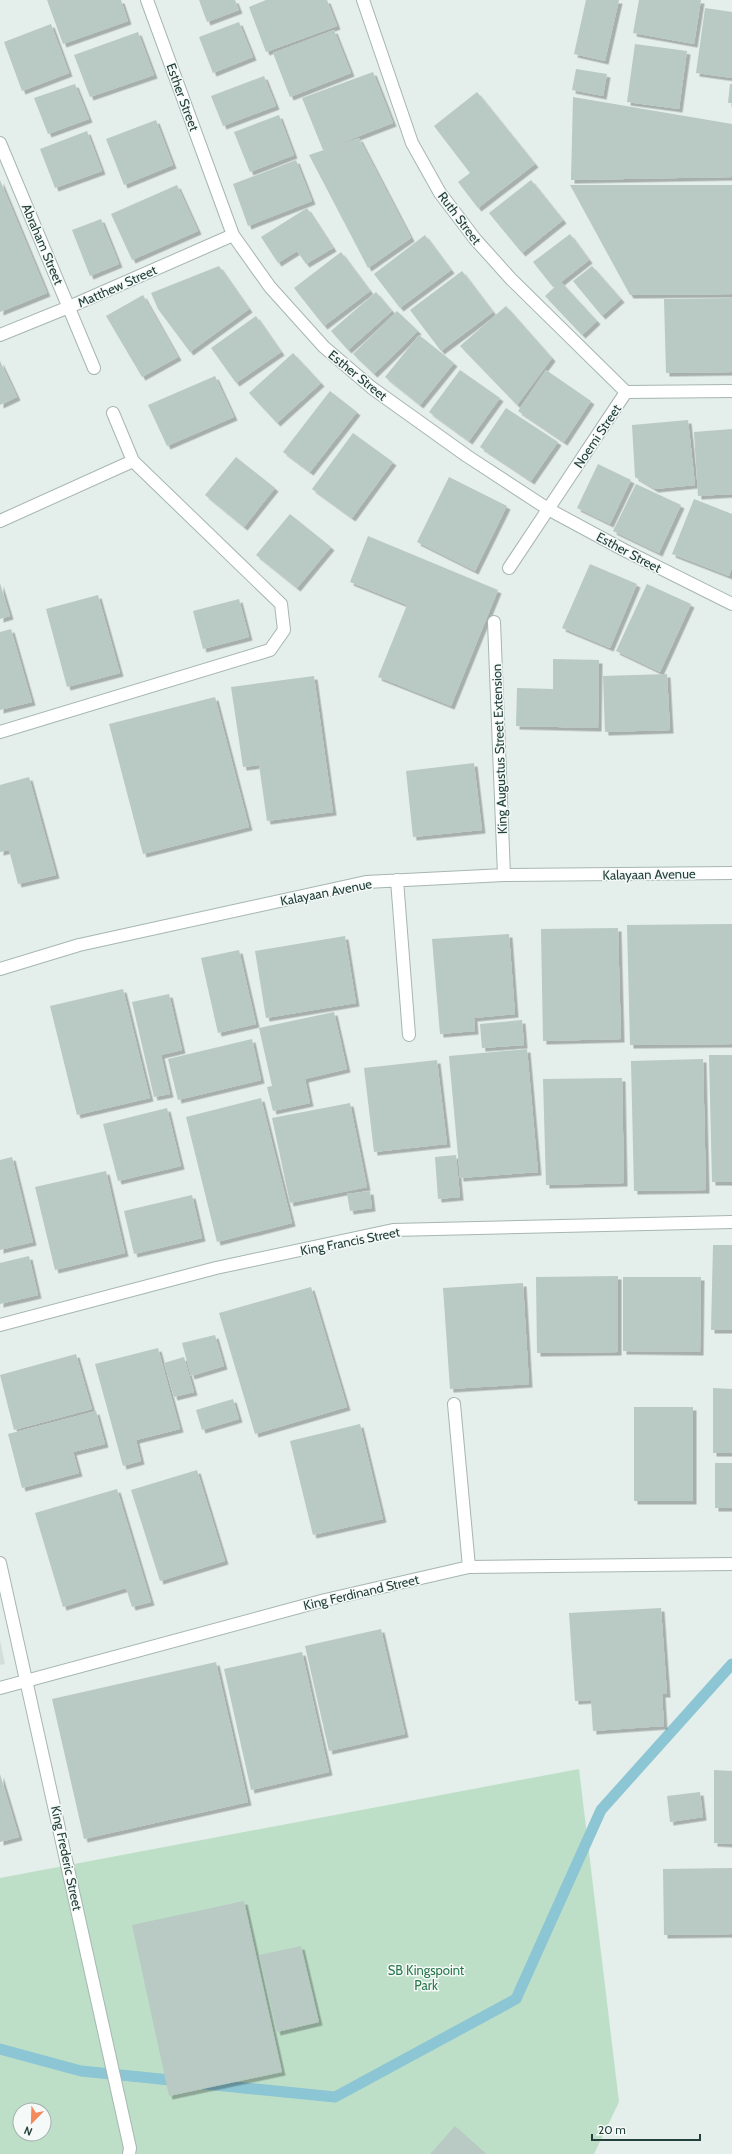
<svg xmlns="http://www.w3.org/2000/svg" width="732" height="2154" font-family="Cabin,sans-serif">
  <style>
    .built { fill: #d2ded9 }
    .green { fill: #bddfc8; fill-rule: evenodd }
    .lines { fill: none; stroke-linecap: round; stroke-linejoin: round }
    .stream { stroke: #8cc5d3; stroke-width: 11 }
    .building { fill: #b9c9c3; filter: url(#shadow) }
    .minor-casing { stroke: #a6b6b2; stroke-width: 14 }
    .minor { stroke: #fff; stroke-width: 12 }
    .labels { text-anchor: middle; stroke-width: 3; stroke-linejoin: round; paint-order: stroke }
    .street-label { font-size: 13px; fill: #23403a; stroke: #f5faf8 }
    .park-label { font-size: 13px; fill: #2c784d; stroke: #f5faf8 }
  </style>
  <defs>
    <filter id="shadow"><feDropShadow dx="3.5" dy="3.5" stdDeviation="0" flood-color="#0004"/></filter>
  </defs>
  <rect width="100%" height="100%" fill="#e4eeea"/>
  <path class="built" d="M0,1640L5,1664L0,1665Z"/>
  <path class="green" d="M579,1769L619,2102L594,2154H0V1878ZM20,2110H44V2134H20Z"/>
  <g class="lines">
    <path class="stream" d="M0,2049L81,2071L180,2081
      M205,2084L335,2097L516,1999L601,1810L732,1664"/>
  </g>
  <path class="building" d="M47,0H121L128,21L63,44Z
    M199,0H235L239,10L207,22Z
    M266,0H327L337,26L266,52L249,7Z
    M586,0H619L605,61L574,54Z
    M639,0H701L694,44L633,33Z
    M705,8L732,12V78L696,73Z
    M239,22L253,57L213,73L199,37Z
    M51,24L69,73L22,91L4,42Z
    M334,30L351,73L290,97L273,53Z
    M138,32L154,75L90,97L74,55Z
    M635,44L687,51L679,109L627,102Z
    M576,69L607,74L603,96L572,90Z
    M373,72L393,123L323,150L302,98Z
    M264,76L276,106L223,126L211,96Z
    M75,84L89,119L48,134L34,98Z
    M730,84H732V103H728Z
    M477,92L535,164L478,208L458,182L470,173L434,126Z
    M573,97L732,124V177L571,180Z
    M279,115L294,155L250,172L234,132Z
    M156,120L173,165L124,185L106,139Z
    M87,131L102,171L55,188L40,149Z
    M359,138L411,238L368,268L309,155Z
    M296,160L312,201L248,226L233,184Z
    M0,180L47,293L0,312Z
    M531,180L563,220L522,253L489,213Z
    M177,185L198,231L132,260L111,214Z
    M570,185H732V294L630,295Z
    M307,208L333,248L306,264L297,251L278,263L261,237Z
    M101,219L119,264L90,276L72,230Z
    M570,234L589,260L561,282L597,321L582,335L545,296L559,283L553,287L533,262Z
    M425,235L451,270L400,308L374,274Z
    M341,252L370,291L324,326L294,288Z
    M219,266L249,309L190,352L158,309L151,293Z
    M592,266L621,299L602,316L573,281Z
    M462,271L493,312L441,351L410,310Z
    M376,292L392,311L348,350L331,331Z
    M143,295L178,357L142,377L106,316Z
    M732,298V372L666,373L664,299Z
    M506,306L552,358L517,405L460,346Z
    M397,311L418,331L374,374L353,354Z
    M256,316L281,352L236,383L211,348Z
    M419,335L454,363L420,405L385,377Z
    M293,353L321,383L277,423L249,393Z
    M0,361L17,397L0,405Z
    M460,370L500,398L469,441L429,412Z
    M546,370L591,401L564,442L518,411Z
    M215,376L234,417L167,446L148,405Z
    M330,391L357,412L310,472L283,452Z
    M506,408L558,442L531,481L480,447Z
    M688,420L695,485L655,489L635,477L632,425Z
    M732,429V494L698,496L694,432Z
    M353,433L393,462L352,518L312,489Z
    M236,457L275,488L244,527L205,495Z
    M598,464L631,480L610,524L577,508Z
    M449,477L507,506L475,571L417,542Z
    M636,484L681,505L659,553L613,531Z
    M694,499L732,514V567L729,576L672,554Z
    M290,514L331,547L297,588L256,555Z
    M368,536L498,590L451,706L378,677L407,605L350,582Z
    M590,564L637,584L610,648L562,628Z
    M0,583L10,616L0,619Z
    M647,584L691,604L660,672L616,651Z
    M98,595L120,673L67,687L46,609Z
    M239,599L249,637L203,649L193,611Z
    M11,629L32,702L0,710V632Z
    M553,659L599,660L598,728L516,726L517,688L553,689Z
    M667,674L670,730L605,732L603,676Z
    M314,676L333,812L267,821L259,765L243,767L231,687Z
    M215,697L249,827L143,854L109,724Z
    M474,763L482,830L413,837L406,771Z
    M29,777L56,875L18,884L9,850L0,852V785Z
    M732,924V1044L630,1045L627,925Z
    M618,928L621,1039L543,1041L541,929Z
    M509,934L515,1014L474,1018L475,1031L440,1034L432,939Z
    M345,936L356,1003L266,1018L255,951Z
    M239,950L256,1024L218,1033L201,958Z
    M123,989L150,1098L77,1115L50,1006Z
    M169,994L182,1050L161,1055L170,1094L154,1097L132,1002Z
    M334,1012L347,1069L305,1079L310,1103L273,1111L267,1087L272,1086L259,1028Z
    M522,1020L524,1045L482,1048L480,1024Z
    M252,1039L261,1080L178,1100L168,1059Z
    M527,1049L538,1172L460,1178L449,1056Z
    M709,1055H732V1182H712Z
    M703,1059L706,1190L634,1191L631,1061Z
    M437,1060L447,1144L374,1152L364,1068Z
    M622,1078L624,1183L546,1185L543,1079Z
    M261,1098L292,1223L217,1242L186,1117Z
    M350,1103L367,1187L290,1203L272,1118Z
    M167,1108L181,1166L118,1181L103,1124Z
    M456,1155L460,1197L438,1199L435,1157Z
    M12,1157L33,1242L0,1250V1160Z
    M106,1171L125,1253L55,1270L35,1187Z
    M370,1191L372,1208L350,1211L347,1194Z
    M192,1195L202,1238L134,1254L124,1211Z
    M713,1245H732V1330H711Z
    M29,1256L38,1295L0,1304V1263Z
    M618,1276V1352L537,1353L536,1277Z
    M623,1277H701L700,1352L623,1351Z
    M523,1283L529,1384L450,1389L443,1288Z
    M311,1287L347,1407L255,1434L219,1313Z
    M215,1335L224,1366L191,1376L182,1343Z
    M158,1348L180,1429L136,1440L141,1461L123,1466L95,1364Z
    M76,1354L92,1409L14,1430L0,1375Z
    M184,1357L194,1392L174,1397L164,1363Z
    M713,1388L732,1389V1453H713Z
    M233,1399L239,1419L202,1430L196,1410Z
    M634,1407H693V1501H634Z
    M96,1411L105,1444L73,1452L79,1473L22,1488L8,1434Z
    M360,1424L383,1519L313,1535L290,1441Z
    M715,1463H732V1508H715Z
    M197,1470L225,1561L160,1581L131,1490Z
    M117,1489L151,1602L132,1607L126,1588L63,1607L35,1513Z
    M661,1608L667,1694H662L664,1726L593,1731L591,1700L575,1701L569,1613Z
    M381,1629L405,1734L329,1751L305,1646Z
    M302,1652L329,1772L251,1790L224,1669Z
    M216,1662L248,1802L84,1839L52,1699Z
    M714,1770L732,1771V1844L714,1843Z
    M0,1774L19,1837L0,1842Z
    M700,1792L703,1817L670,1822L667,1796Z
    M732,1868V1934L664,1935L663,1869Z
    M244,1901L282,2072L169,2096L132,1925Z
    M301,1946L319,2022L277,2032L259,1955Z
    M455,2126L486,2154H430Z"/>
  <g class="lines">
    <defs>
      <path id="minor" d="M147,0L233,235L270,287L324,347L372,388L467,456L548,509L624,550L732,604
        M363,0L412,143L440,193L475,239L511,279L626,392
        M0,143L94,368
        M0,335L69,307L233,235
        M626,392L732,391
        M0,521L133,461
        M509,568L626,392
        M494,622L504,875
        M0,732L270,650L284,630L281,604L133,461L113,413
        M397,880L409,1035
        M0,969L79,945L366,882L504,875L732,873
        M0,1325L216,1268L393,1230L732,1222
        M454,1404L469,1567
        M0,1563L130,2148L129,2154
        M0,1688L325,1600L469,1567L732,1564"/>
    </defs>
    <use href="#minor" class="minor-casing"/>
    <use href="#minor" class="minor"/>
  </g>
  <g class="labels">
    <g class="street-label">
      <text transform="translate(183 97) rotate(70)" y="5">Esther Street</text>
      <text transform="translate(460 218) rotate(53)" y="5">Ruth Street</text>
      <text transform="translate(43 244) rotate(67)" y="5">Abraham Street</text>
      <text transform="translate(117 286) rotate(-24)" y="5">Matthew Street</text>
      <text transform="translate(358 375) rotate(39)" y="5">Esther Street</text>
      <text transform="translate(597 436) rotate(-56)" y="5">Noemi Street</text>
      <text transform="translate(629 552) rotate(28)" y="5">Esther Street</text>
      <text transform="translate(499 749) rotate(-92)" y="5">King Augustus Street Extension</text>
      <text transform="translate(649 874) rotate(-1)" y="5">Kalayaan Avenue</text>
      <text transform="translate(326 892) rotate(-11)" y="5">Kalayaan Avenue</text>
      <text transform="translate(350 1241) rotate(-11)" y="5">King Francis Street</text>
      <text transform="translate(361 1592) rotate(-13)" y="5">King Ferdinand Street</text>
      <text transform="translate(67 1858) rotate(78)" y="5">King Frederic Street</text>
    </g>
    <g class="park-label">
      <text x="426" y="1975">SB Kingspoint<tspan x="426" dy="15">Park</tspan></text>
    </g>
  </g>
  <g transform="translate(32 2122) rotate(203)"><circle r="19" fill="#f5faf8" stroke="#a1b0ac"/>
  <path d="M0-3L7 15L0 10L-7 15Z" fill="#f4895c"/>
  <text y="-6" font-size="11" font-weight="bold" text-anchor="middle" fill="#23403a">N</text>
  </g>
  <path d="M592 2134v6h108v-6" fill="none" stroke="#23403a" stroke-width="2"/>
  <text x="598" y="2134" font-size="12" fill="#23403a" stroke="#f5faf8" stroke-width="3" paint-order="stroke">20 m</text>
</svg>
